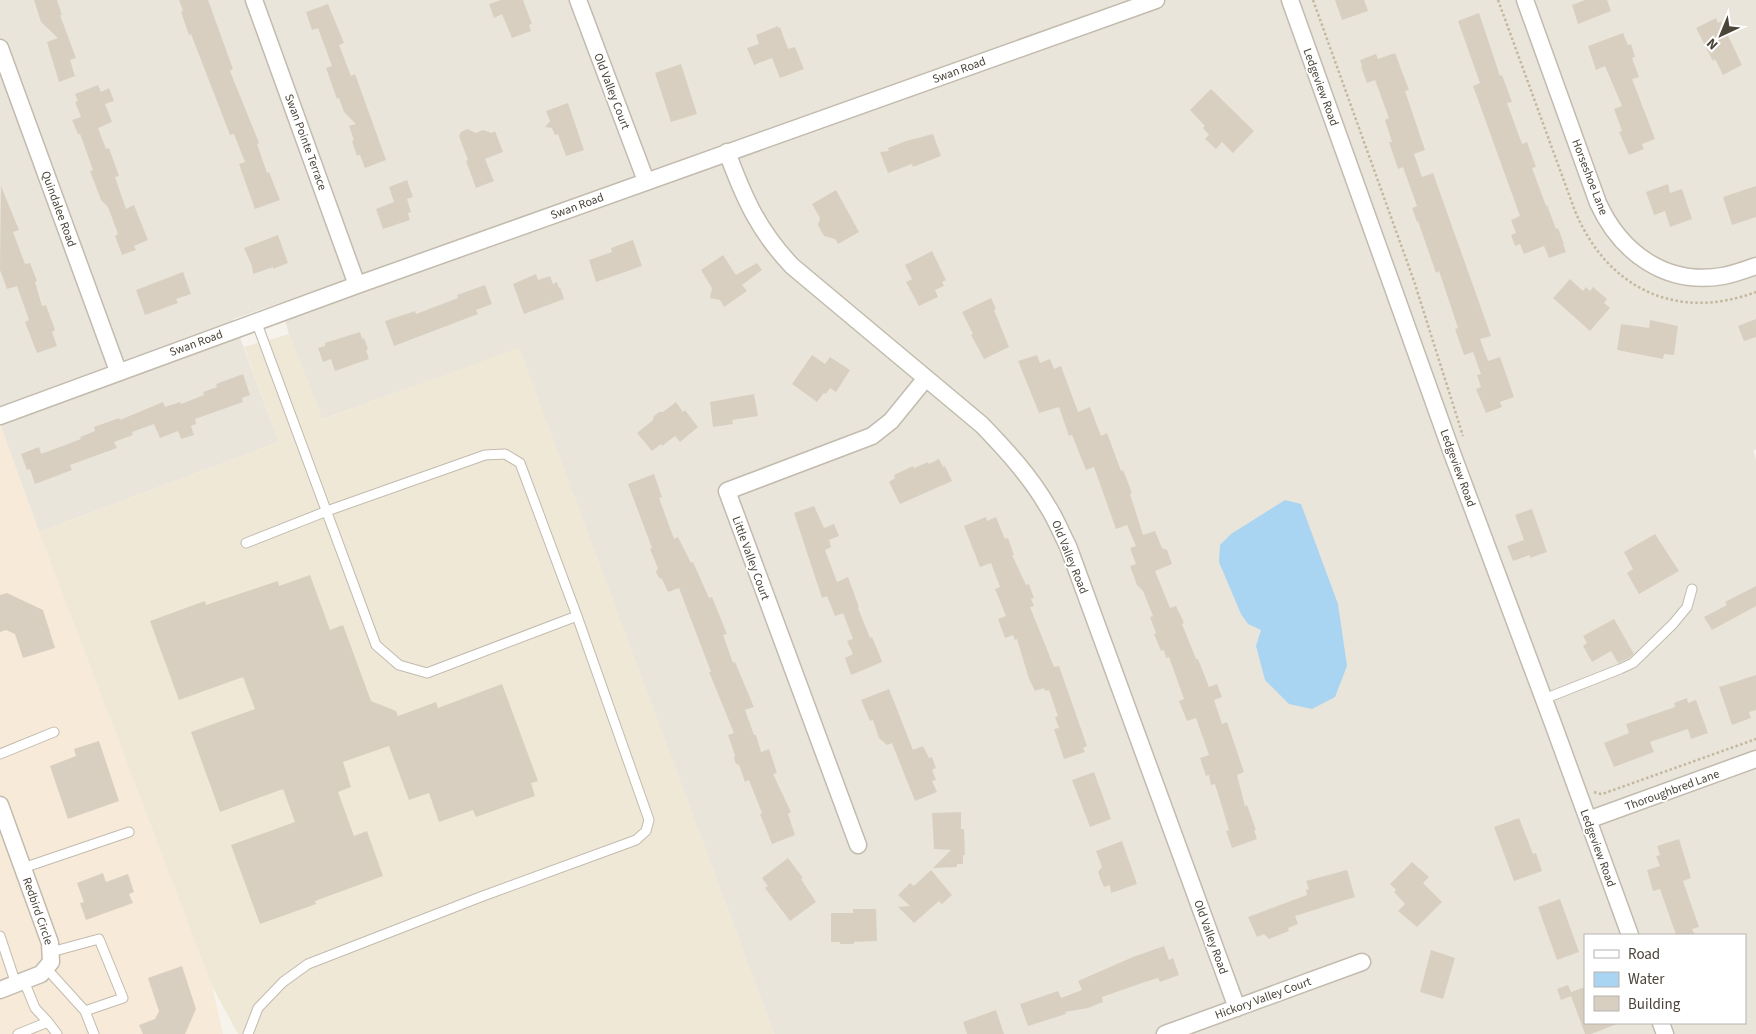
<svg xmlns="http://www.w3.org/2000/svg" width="1756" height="1034" font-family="'Source Sans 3',sans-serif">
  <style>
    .residential { fill: #eae5da; fill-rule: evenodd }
    .commercial { fill: #f7ead8 }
    .education { fill: #efe8d6 }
    .water { fill: #a9d4f2 }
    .building { fill: #d8cfc1 }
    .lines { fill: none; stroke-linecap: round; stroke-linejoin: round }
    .service-casing { stroke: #c2bbae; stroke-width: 11 }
    .minor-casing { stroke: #c2bbae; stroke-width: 19 }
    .path { stroke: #c4b79f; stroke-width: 2.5; stroke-dasharray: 2.5 2.5; stroke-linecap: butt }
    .service { stroke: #fff; stroke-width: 9 }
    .minor { stroke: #fff; stroke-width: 16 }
    .labels { text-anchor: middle; stroke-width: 4; stroke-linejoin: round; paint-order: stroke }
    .street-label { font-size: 12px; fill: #4b4439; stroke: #fff }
  </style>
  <rect width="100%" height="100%" fill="#f6f3ec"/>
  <path class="residential" d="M0,0H1756V449L1753,451L1756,459V1034H774L519,349L322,419L289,334L280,303L233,319L279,442L39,532L0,424ZM1585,935H1745V1023H1585Z"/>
  <path class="commercial" d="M0,424L39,532L212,986L223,1034H0Z"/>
  <path class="education" d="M289,334L323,419L519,348L774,1034H238L212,986L39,532L279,442L244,347Z"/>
  <path class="water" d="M1285,500L1301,504L1338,604L1347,666L1335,697L1312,709L1289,704L1265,680L1256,646L1261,630L1248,624L1241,614L1219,562L1220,545L1231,534Z"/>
  <path class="building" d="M34,0H57L62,15H60L76,58L70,60L75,76L59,82L47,42L58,38L41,22Z
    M179,0H208L233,69L230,71L259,143L257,144L267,173L269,172L280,200L255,209L239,164L245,162L234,134L230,135L191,34L189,35L181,12L183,11Z
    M501,0H523L532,24L529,25L531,31L512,38L502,14L494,18L489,4Z
    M1335,0H1364L1368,11L1342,20Z
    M1585,0H1607L1611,11L1578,24L1572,5Z
    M328,4L344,43L339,45L351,76L355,74L386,160L365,168L360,155L357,156L352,141L354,140L349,126L356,124L344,112L339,98L337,99L326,68L332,66L318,28L312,30L306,12Z
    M1479,13L1500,76L1502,75L1512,102L1507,103L1522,144L1527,142L1536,167L1532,168L1546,206L1547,205L1556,229L1558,228L1564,244H1563L1566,252L1549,258L1544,246L1524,254L1520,244L1515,246L1511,235L1516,233L1511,220L1520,216L1473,86L1480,83L1458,21Z
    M1716,18L1718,23L1721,21L1742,65L1723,75L1715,59L1713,61L1696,28Z
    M778,26V28L780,27L788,49L795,47L804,69L780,78L772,58L754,65L747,48L759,44L756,35Z
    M1623,33L1628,45L1631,44L1635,57L1632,58L1639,77L1632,79L1655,139L1642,144L1644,149L1629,155L1619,132L1622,131L1614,109L1622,106L1605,66L1596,70L1588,46Z
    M1395,53L1409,90L1405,91L1425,150L1414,154L1422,177L1433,173L1491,336L1480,339L1488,361L1500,357L1514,397L1500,402L1502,407L1486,413L1476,389L1481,387L1477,375L1481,374L1473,352L1464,355L1455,329L1458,328L1439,271L1436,273L1418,221L1417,222L1412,208L1417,206L1403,167L1398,169L1389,142H1392L1385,120L1389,118L1375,80L1367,83L1361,67L1362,66L1360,60L1376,54L1378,59Z
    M681,64L697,114L671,122L655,73Z
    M98,85L101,92L109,88L114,101L105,104L112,122L98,128L106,149L109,148L119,176L115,177L126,209L134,205L148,240L134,246L136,250L122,255L115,236L118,234L108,207L101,200L90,171L93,170L80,134H78L72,120L81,117L75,102L78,101L75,94Z
    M1211,89L1254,131L1233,153L1222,142L1216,149L1205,139L1209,135L1203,128L1205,126L1190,110Z
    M568,103L584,150L566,156L558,134L555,135L552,128L545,127L550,121L546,111Z
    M467,129L476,133L483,130L492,133L495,131L503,152L485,159L494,181L476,188L466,161L468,160L459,136L461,132Z
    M933,134L941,156L913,167L912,164L888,173L880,152L889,151L888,148L906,141Z
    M407,180L413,197L407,199L411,212L408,213L410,220L383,229L376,209L394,202L389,187Z
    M1668,184L1670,193L1682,189L1692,219L1670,227L1665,211L1654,215L1646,192Z
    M1,186L19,230L13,232L25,264L30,263L37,281L35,282L42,306L46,305L55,330L52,332L57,346L37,353L25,322L29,320L17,286L7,289L0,270Z
    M1756,186V217L1732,225L1723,197Z
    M836,190L859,232L838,244L835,239L824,236L818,225L820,218L812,204Z
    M278,235L288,263L273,269V267L253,274L252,266L244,248Z
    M633,240L642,266L596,282L589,260L612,252L611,248Z
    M932,251L946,280L942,282L944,286L935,290L938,297L919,306L906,282L912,279L905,265Z
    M723,255L736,275L757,263L762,270L742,285L747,291L724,307L720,300L710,298L712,288L701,270Z
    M183,272L191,294L176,299L178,303L145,315L136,290Z
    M536,274L538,280L550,276L553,284L557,282L559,288L560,287L564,299L524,314L513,284Z
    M1570,279L1583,291L1586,287L1590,291L1593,287L1607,299L1604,303L1610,308L1590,331L1553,298Z
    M485,285L492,304L476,310L478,314L394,346L385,321L415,311L416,314L458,298L457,295Z
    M991,298L996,309L994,310L1009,347L984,359L971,335L973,334L962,312Z
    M1756,319V337L1744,341L1738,326Z
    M1650,320L1678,326L1674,355L1664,354L1663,359L1617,350L1621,324L1649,328Z
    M360,332L362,339L364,338L368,349L366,350L369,359L335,371L331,359L323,362L318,348L325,346V343Z
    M812,355L825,364L830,357L850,370L836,392L830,388L826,394L824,393L817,402L792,384Z
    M1037,355L1040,363L1050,359L1054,369L1061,366L1078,412L1090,407L1101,436L1107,433L1121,471L1123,470L1132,493L1130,494L1143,535L1155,531L1162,548L1167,550L1172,564L1155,571L1170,608L1176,606L1179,612L1184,623L1182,624L1196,659H1198L1209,687L1217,684L1222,697L1214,700L1222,724L1227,722L1244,772L1237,775L1245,806L1247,805L1256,830H1254L1257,839L1232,848L1226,831L1229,830L1215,784L1211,785L1209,775L1206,776L1200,758L1209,755L1196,718L1187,721L1179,701L1184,699L1169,657L1166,658L1164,650L1161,651L1154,634L1156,633L1150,617L1153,616L1143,591L1137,585L1130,566L1136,564L1130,548L1136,546L1127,525L1116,529L1094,467L1086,470L1072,435L1069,436L1059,407L1039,413L1018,361Z
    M243,374L250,395L242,398L243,402L195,419L196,424L191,426L194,435L181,439L178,431L160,438L154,424L132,432L133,435L114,442L117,448L70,465L72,470L35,484L30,469L27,470L21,454L39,447L41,454L81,439L80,437L95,431L94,427L119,418L120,420L163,402L165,407L180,402L181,404L204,395L203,392L217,387L216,384Z
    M754,394L758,416L732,420L733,424L713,427L710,402Z
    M676,402L683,412L685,410L698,427L680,442L675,436L662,446L661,444L652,451L637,433L653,420L654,416L659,412H663Z
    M939,459L943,467L945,466L952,481L900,504L889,482L895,478L894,475L913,466L914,468L928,462L929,464Z
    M654,474L662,497L659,498L674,539L678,537L691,563L693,562L709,598L712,597L727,634L723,635L733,663L735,662L754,707L745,710L754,735H756L761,752L769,749L777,773L773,774L791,812L788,814L795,835L772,844L760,814L762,813L749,780L745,782L739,765L736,764L734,758L735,755L728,735L734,733L709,672H711L679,588L668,592L662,579L659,578L656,572L658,568L650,549L652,548L628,484Z
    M814,506L824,528L834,524L839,536L829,540L831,547L825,550L837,582L848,577L859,607L858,608L870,638L872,637L880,656L882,662L851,675L845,658L853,654L847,641L853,639L843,613L835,616L827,596L822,598L794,513Z
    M1532,509L1547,552L1530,558V555L1513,561L1507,546L1524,540L1515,515Z
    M986,517L987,521L996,517L1005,539L1008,538L1014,555H1012L1026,585L1029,584L1034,598L1031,599L1034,606L1030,607L1054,667L1059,666L1087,746L1083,748L1085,752L1064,759L1054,729L1059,728L1055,717L1058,716L1049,690L1045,691L1044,688L1035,691L1029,679L1017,639L1015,640L1013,635L1005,638L998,619L1006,616L995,589L1000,587L991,563L980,567L964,526Z
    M1655,534L1679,571L1639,594L1627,573L1633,569L1624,552Z
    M310,575L330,630L343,625L371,701L396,711L398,716L436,702L438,708L502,684L538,781L531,783L535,796L476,817L473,810L439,822L429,793L409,800L389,746L343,762L351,787L338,792L354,836L367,831L383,876L315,901L316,904L260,924L231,845L295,822L283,789L220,812L191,732L255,709L243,677L179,700L150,621L205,601L206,605L278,581L279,586Z
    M1756,586V606L1712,630L1704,617L1727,605L1725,602Z
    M7,593L43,610L55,648L23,658L15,634L6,630L0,632V595Z
    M1614,619L1634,654L1629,658L1618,663L1611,651L1592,662L1583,646L1587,643L1583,636Z
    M1756,675V710L1749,712L1751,718L1732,725L1719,687Z
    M889,689L913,750L923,746L929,758L932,757L936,768L932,770L936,780L932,781L937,792L915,801L892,743L887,745L879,738L873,720L870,721L861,700Z
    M1687,698L1688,703L1696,700L1708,733L1691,739L1688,729L1650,742L1654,752L1614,767L1604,743L1629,733L1626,724L1675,707L1674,703Z
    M99,741L119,801L68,819L50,766L76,756L74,749Z
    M1094,772L1111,819L1090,827L1072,780Z
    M961,812V829H964L965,855H963V864H957V867L933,868L951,850L934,849L932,813Z
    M1519,818L1533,854L1536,853L1542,871L1514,881L1494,827Z
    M1679,839L1691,878L1683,881L1699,927L1692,929L1695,935H1676L1660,889L1653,891L1647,870L1660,866L1656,856L1660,855L1657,846Z
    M1122,841L1137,884L1111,893L1110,885L1104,887L1100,878L1098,872L1102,867L1096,851Z
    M788,858L803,878L801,879L816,902L790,921L765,888L768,886L762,878Z
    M1412,862L1429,877L1423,883L1442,902L1417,927L1398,911L1405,904L1394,892L1396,890L1390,884Z
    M931,870L952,895L942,904L939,901L914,923L898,907L910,906L898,895L910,883L914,886Z
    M1347,870L1355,897L1295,916L1298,924L1288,928L1289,931L1269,939L1264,934L1257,937L1248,917L1307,895L1306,890L1309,889L1306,881Z
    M103,873L106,882L128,874L134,892L129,894L133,903L86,920L80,903L84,902L77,883Z
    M1560,899L1579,952L1557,960L1538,907Z
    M853,909H876L877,941L854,942V944H840V942H831V913H853Z
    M1164,946L1169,960L1173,958L1179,975L1160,982L1158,978L1142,983L1102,997L1103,1002L1088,1008L1065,1012L1066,1014L1028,1026L1020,1004L1058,991L1061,998L1082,990L1078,981L1133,957Z
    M1431,950L1455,958L1443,999L1420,992Z
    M182,966L196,1009L185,1034H143L139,1025L155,1019L159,1011L148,978Z
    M1568,985L1571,992L1585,987V1023H1617V1024L1591,1034H1585L1571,996L1561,1000L1557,989Z
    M996,1010L1004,1034H967L963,1022Z"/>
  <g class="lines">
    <defs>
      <path id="service" d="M256,321L376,645L399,665L427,673L577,616
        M246,543L327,511L485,455L505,454L520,463L577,616L649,820L646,831L636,840L483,896L308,964L283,982L258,1008L248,1034
        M1544,699L1620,669L1633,663L1673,624L1687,607L1692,589
        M0,754L54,732
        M23,868L129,832
        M0,936L16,984
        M51,952L99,939L123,998L85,1011
        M46,968L85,1011L94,1034
        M24,981L35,1008L48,1022L57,1034
        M18,1034L48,1022"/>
      <path id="minor" d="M254,0L357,285
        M578,0L646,181
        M1290,0L1452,453L1555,729L1630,935
        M1525,0L1598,203C1621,253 1666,286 1723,276C1734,274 1745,270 1756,266
        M0,48L118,371
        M727,152C744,198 758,230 792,266L982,425C1007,451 1030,476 1048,507C1056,519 1061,533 1068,546L1237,1008
        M0,416L357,285L1156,0
        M0,805L50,943L51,962L41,974L0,990
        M1588,820L1756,759
        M858,845L727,491L872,436L891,421L926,378
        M1661,1023L1665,1034
        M1165,1034L1362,962"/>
    </defs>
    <use href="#service" class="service-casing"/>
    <use href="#minor" class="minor-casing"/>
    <path class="path" d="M1313,0L1414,281L1463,436
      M1498,0L1575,211C1607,288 1676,322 1756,292
      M1594,792L1601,794L1605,793L1756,739"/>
    <use href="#service" class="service"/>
    <use href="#minor" class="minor"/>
  </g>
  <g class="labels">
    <g class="street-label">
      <text transform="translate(959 70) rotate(-20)" y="4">Swan Road</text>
      <text transform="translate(1321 87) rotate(70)" y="4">Ledgeview Road</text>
      <text transform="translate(612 91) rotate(69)" y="4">Old Valley Court</text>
      <text transform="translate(306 142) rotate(70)" y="4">Swan Pointe Terrace</text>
      <text transform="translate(1590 177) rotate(69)" y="4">Horseshoe Lane</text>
      <text transform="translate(577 206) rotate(-20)" y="4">Swan Road</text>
      <text transform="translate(59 209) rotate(70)" y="4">Quindalee Road</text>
      <text transform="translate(196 343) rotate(-20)" y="4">Swan Road</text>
      <text transform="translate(1458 468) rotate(70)" y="4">Ledgeview Road</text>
      <text transform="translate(1070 557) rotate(68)" y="4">Old Valley Road</text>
      <text transform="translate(751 558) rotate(70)" y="4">Little Valley Court</text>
      <text transform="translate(1672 790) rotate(-20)" y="4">Thoroughbred Lane</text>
      <text transform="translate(1598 848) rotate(70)" y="4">Ledgeview Road</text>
      <text transform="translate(38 911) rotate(71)" y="4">Redbird Circle</text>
      <text transform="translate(1211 937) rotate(70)" y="4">Old Valley Road</text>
      <text transform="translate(1263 998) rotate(-20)" y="4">Hickory Valley Court</text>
    </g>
  </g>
  <rect x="1584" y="934" width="162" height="90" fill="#ffffff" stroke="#b7b4b0"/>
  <rect x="1594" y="950" width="25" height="8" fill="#ffffff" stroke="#b7b4b0"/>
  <text x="1628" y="959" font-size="15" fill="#4b4439">Road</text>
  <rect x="1594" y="972" width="25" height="15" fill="#a9d4f2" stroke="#b7b4b0"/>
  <text x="1628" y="984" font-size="15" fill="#4b4439">Water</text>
  <rect x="1594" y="996" width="25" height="15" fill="#d8cfc1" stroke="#b7b4b0"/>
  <text x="1628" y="1009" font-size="15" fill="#4b4439">Building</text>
  <g transform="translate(1721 35) rotate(224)" stroke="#ffffff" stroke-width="4" paint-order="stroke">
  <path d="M0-4L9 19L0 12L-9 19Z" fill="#4b4439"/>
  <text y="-8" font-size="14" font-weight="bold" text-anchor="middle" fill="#4b4439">N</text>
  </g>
</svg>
